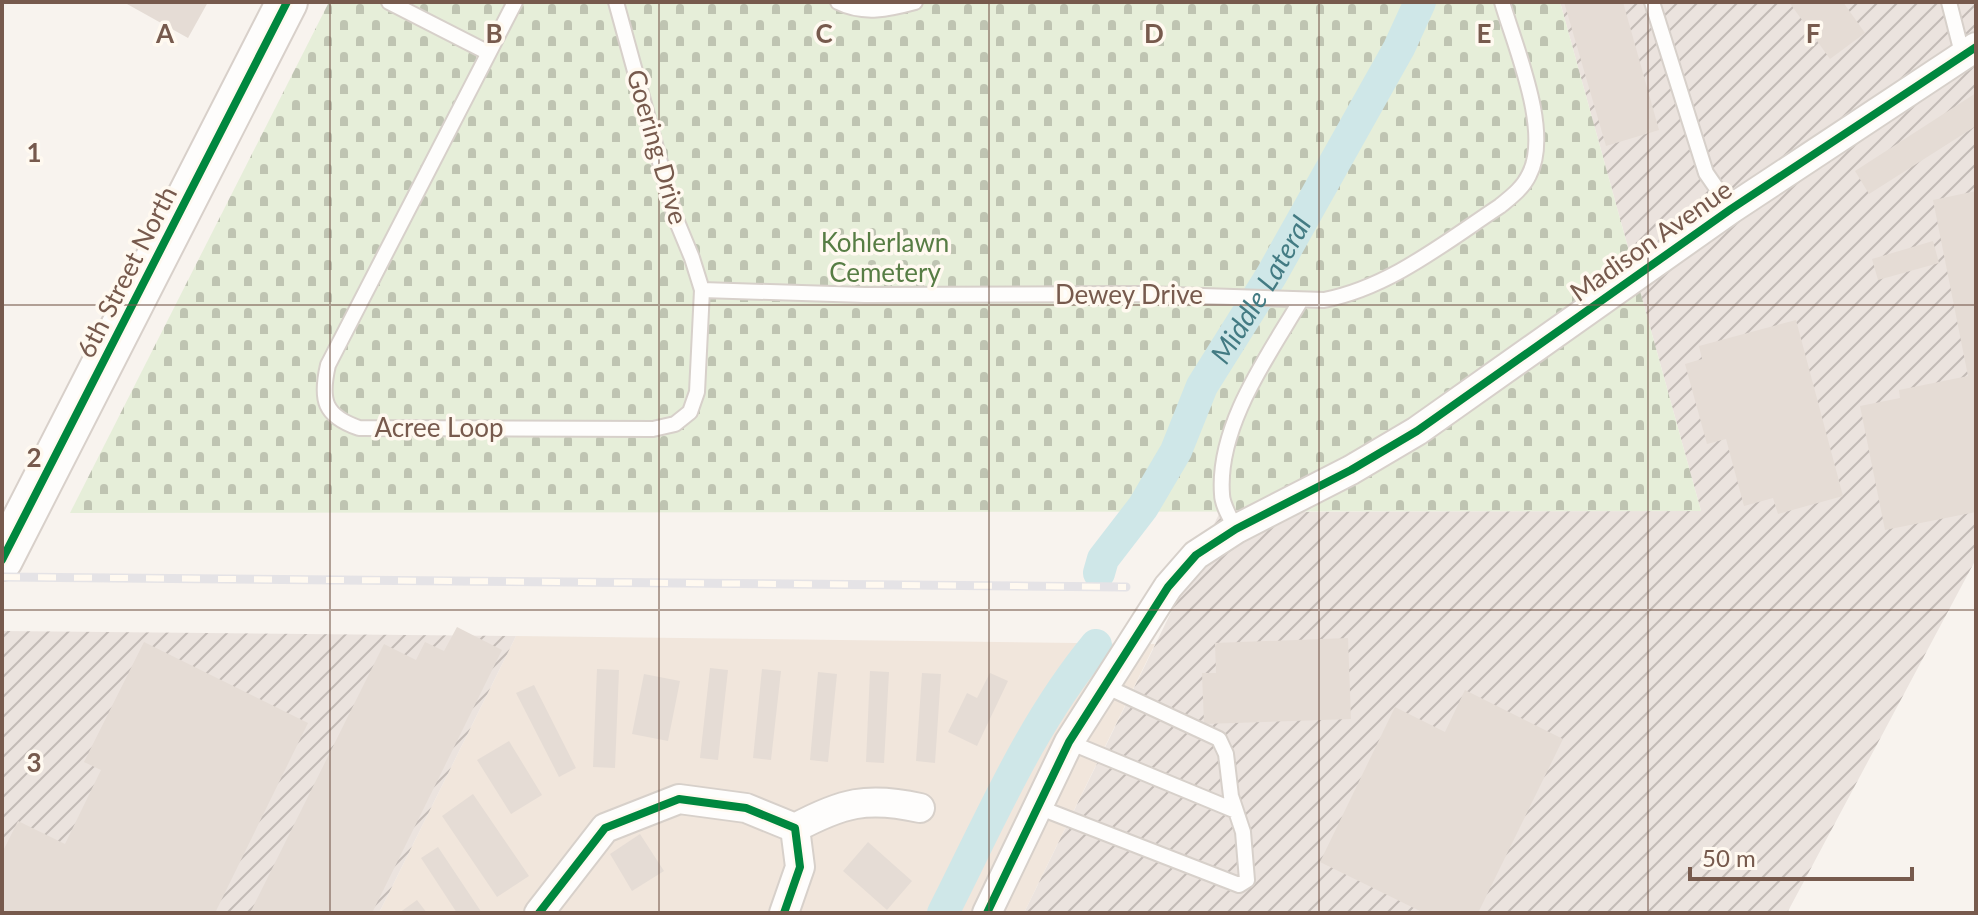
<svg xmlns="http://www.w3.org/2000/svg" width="1978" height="915" font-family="Lato,sans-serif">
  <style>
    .residential { fill: #f1e6dc }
    .industrial { fill: url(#industrial-furrows) }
    .cemetery { fill: url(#cemetery-stones) }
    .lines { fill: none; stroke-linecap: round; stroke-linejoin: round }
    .canal { stroke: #cfe7e8; stroke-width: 32 }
    .building { fill: #e5dcd5 }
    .lane-casing { stroke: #d7d0ca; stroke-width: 18 }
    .street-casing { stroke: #d7d0ca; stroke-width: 32 }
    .secondary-casing { stroke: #d8d0ca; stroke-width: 44 }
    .lane { stroke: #fefdfc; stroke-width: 14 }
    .street { stroke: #fefdfc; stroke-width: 28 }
    .secondary { stroke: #fefdfc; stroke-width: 40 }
    .rail-casing { stroke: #e5e3e6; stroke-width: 9 }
    .rail { stroke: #fff9f0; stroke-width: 6; stroke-dasharray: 18; stroke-linecap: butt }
    .cycleway-casing { stroke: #fff9f0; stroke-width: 13 }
    .cycleway { stroke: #00873e; stroke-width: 8 }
    .grid { fill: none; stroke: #775a4d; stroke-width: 2; stroke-opacity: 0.55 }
    .labels { text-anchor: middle; stroke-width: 7; stroke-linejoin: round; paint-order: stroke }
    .street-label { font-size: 26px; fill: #775a4d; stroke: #fff9f0 }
    .park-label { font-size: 26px; fill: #577d44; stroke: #fff9f0 }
    .water-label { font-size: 28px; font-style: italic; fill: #437b83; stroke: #fff9f0 }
    .grid-label { font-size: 26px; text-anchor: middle; font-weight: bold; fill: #775a4d; stroke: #fff9f0; stroke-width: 7; stroke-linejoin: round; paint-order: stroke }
  </style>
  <defs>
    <pattern id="industrial-furrows" width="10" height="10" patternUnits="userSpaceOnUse" patternTransform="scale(2)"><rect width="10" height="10" fill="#ebe3de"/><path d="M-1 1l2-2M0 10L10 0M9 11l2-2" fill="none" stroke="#c3bbb6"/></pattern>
    <pattern id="cemetery-stones" width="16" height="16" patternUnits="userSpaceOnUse" patternTransform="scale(2)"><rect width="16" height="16" fill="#e6eed9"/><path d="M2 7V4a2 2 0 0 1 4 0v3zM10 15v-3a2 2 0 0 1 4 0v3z" fill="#bfc4b2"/></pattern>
  </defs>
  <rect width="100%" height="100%" fill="#f8f3ee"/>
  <path class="residential" d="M516,636L1155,644L1024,913H379Z"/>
  <path class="industrial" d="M1560,2H1976V559L1787,913H1024L1220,512L1701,511Z
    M3,631L516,636L379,913H2Z"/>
  <path class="cemetery" d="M329,2H1560L1701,511L70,513Z"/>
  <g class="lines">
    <g class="canal">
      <path id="s1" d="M1099,573L1103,559L1143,507L1176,451L1202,386L1271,276L1399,48L1420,2"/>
      <path d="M943,913C990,821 1030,725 1096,645"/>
    </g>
  </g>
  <path class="building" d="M129,2H208L188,38L127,4Z
    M1564,2H1623L1659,130L1606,146Z
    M1789,2H1843L1865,33L1830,59Z
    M1976,93V126L1869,194L1855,171Z
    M1976,191V512L1885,530L1860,406L1900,398L1899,390L1968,376L1933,200Z
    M1933,241L1939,263L1878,280L1872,259Z
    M1796,320L1843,496L1778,514L1773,498L1744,506L1726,439L1707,444L1685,364L1702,359L1699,346Z
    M457,627L502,650L372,913H250L384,644L416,660L425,642L444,651Z
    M1348,638L1351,719L1204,724L1202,673H1216L1215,643Z
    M144,642L308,723L215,913H2V853L18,821L65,844L101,770L84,762Z
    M710,668L728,670L718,760L700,758Z
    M597,669L619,670L615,768L593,767Z
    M762,669L781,671L771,760L753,758Z
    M870,671L889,672L884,763L866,762Z
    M818,672L837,674L828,762L810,760Z
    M922,673L941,674L935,763L916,761Z
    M990,673L1008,681L977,746L948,732L967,693L977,698Z
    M644,674L680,681L668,741L632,734Z
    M534,685L576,768L559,777L516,693Z
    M1465,690L1563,739L1478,913H1424L1320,862L1395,707L1445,732Z
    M509,741L542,795L511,814L477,760Z
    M473,794L529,876L497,897L442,816Z
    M640,834L664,871L632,891L610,854Z
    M868,842L912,881L887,910L843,871Z
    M438,847L482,913H457L421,858Z
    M417,900L427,913H399Z"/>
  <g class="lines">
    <defs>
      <path id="lane" d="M389,2L487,52
        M515,2L328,365C320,400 324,416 359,428L653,429L675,424L690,412L697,392L702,290L692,258L675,217L616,2
        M838,2C864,15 889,9 915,2
        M1652,2L1706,173L1731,209
        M1949,2L1963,57
        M702,290L865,295L1142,294L1324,300C1390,287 1444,243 1500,206C1511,197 1523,188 1529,175C1552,132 1515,47 1502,2
        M1236,529C1231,519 1222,505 1222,494C1217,426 1268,356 1301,300
        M1069,742L1236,811
        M1038,807L1239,885L1247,880L1243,832L1231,796L1226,754L1219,739L1105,686"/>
      <path id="street" d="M795,828C842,803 867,796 920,808
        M539,913L605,828L679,799L746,808L795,828L800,867L784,913
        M987,913L1069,742L1168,587L1196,555L1236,529L1351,470L1417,431L1731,209L1976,47"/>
      <path id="secondary" d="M2,560L287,2"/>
    </defs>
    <use href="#lane" class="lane-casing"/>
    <use href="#street" class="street-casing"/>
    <use href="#secondary" class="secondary-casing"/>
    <use href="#lane" class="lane"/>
    <use href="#street" class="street"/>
    <use href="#secondary" class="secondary"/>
    <defs>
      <path id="rail" d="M2,577L1126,587"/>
    </defs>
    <use href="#rail" class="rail-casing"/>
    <use href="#rail" class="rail"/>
    <defs>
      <path id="cycleway" d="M2,560L287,2
        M539,913L605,828L679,799L746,808L795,828L800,867L784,913
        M987,913L1069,742L1168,587L1196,555L1236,529L1351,470L1417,431L1731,209L1976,47"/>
    </defs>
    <use href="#cycleway" class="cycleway-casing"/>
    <use href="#cycleway" class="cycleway"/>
  </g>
  <path class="grid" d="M330,2V913M659,2V913M989,2V913M1319,2V913M1648,2V913M2,305H1976M2,610H1976"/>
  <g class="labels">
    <g class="street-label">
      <text transform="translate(657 147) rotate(74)" y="9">Goering Drive</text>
      <text transform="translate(1651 241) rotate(-35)" y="9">Madison Avenue</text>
      <text transform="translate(127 272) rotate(-63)" y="9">6th Street North</text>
      <text x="1129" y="304">Dewey Drive</text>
      <text x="439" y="437">Acree Loop</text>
    </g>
    <g class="park-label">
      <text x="885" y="252">Kohlerlawn<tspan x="885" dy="30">Cemetery</tspan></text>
    </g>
    <g class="water-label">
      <text dy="10" stroke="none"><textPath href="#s1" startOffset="328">Middle Lateral</textPath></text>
    </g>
  </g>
  <g class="grid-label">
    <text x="165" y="43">A</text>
    <text x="494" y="43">B</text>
    <text x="824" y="43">C</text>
    <text x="1154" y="43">D</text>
    <text x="1484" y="43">E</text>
    <text x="1813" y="43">F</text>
    <text x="34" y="162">1</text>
    <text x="34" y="467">2</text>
    <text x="34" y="772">3</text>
  </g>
  <rect width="1978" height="915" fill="none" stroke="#775a4d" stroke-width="8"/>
  <path d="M1690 867v12h222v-12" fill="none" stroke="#775a4d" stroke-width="4"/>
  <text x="1702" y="867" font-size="24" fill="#775a4d" stroke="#fff9f0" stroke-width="6" paint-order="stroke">50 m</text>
</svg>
